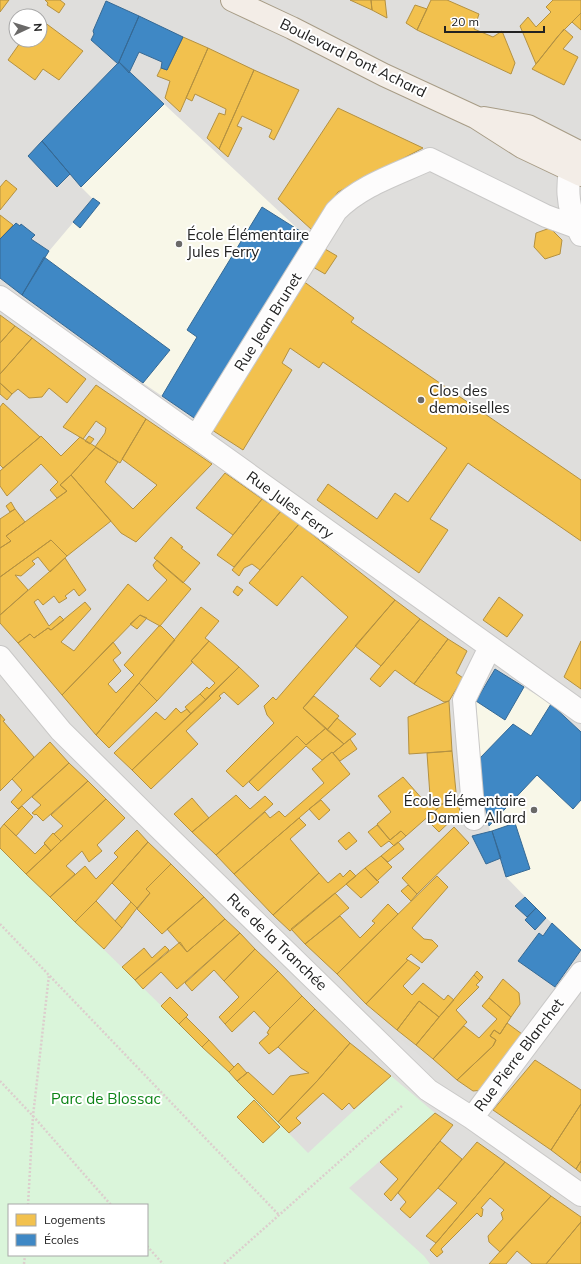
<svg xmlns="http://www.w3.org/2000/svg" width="581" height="1264" font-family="Mulish,sans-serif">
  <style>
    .residential { fill: #dfdedc; fill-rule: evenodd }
    .education { fill: #f8f7e8 }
    .park { fill: #daf5da; fill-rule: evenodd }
    .parking { fill: #e0dfde }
    .homes { fill: #f2c14e; stroke: #b49141 }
    .schools { fill: #3f88c5; stroke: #366994 }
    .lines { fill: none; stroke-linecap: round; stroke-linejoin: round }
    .minor-casing { stroke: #c9c8c7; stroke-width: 24 }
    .major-casing { stroke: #a79c86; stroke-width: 24 }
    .path { stroke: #dccecd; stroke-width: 2.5; stroke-dasharray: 2 2; stroke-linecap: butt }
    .minor { stroke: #fdfcfc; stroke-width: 22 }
    .major { stroke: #f3ede7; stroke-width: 22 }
    .poi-dot { fill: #6a6968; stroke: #fff; stroke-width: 1.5 }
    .labels { text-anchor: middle; stroke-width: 4; stroke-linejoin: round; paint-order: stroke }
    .street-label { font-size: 15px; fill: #222; stroke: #fff }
    .poi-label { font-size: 15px; fill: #222; stroke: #fff; text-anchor: start }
    .park-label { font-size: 15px; fill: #0c8416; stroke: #fff }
  </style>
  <rect width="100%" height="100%" fill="#f0eeeb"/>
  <path class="residential" d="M0,0H581V1264H0ZM16,16H40V40H16ZM9,1205H147V1255H9Z"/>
  <path class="education" d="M164,104L299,230L197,420L143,383L22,295L44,257L93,199L81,187Z
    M495,669L551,704L581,732V952H580V950L536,908L506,877L492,831H490L483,795L476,701Z"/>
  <path class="park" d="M0,848L229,1072L308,1153L391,1076L435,1113L349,1188L424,1256L430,1264H0ZM9,1205H147V1255H9Z"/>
  <path class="parking" d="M398,1037L433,1066L425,1076L390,1047Z"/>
  <path class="homes" d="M0,0H9L0,12Z
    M45,0H60L65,4L59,13L47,5L48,3Z
    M350,0H371L372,10Z
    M371,0H385L387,18L372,10Z
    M431,0H447L479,14L474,29L493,37L502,31L515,63L511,74L417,30Z
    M553,0H581V13L558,36L536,64L520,26L528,17L536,27L551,12L546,7Z
    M415,5L427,9L417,30L406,23Z
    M581,13V30L572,22Z
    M40,19L83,51L59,80L43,69L35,80L8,60L22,40H40Z
    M564,29L573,37L563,49L578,57L564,85L532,69Z
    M183,37L208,48L180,112L165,98L170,81L157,76L161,68L167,70Z
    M208,48L254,70L219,149L207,138L219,113L225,115L226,109L195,94L192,101L186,98Z
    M254,70L299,90L274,140L269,137L272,130L242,116L237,126L242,128L228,157L219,149Z
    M338,108L423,148L338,192L312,230L278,199Z
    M6,180L17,189L0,210V187Z
    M0,215L13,225L0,239Z
    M550,228L562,240L560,254L545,259L534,247L536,233Z
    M325,249L337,256L325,274L313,267Z
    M303,281L354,318L351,322L581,480V541L468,463L430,519L448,530L419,573L317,500L328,484L377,519L395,493L408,502L447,448L323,362L319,368L290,348L282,363L292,370L243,450L212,430Z
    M0,315L15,326L0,343Z
    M15,326L32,338L0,374V343Z
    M32,338L86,379L67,403L49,388L42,397L29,398L18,389L12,394L0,383V374Z
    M0,383L12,394L7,400L0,394Z
    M96,385L146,419L120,463L95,447L105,433L106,428L96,421L83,439L63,427Z
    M3,403L40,437L3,468L0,465V407Z
    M146,419L212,464L136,542L121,533L71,475L96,447L118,462L105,482L133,509L157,485L122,459Z
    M41,436L61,456L80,437L96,447L71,475L60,485L67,491L57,498L50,490L58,482L41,464L7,496L0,486V471Z
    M89,436L94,439L90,444L85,441Z
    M225,473L262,499L233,535L196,508Z
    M71,475L111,521L67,556L51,540L0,577V548L11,541L6,536L67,491L60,485Z
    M262,499L281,511L234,567L217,555Z
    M11,502L15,509L10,512L6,506Z
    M15,509L25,522L6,536L11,541L0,548V519Z
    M281,511L299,524L260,570L252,564L244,568L239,576L232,570Z
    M299,524L395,600L303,708L326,728L306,745L297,736L243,787L226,771L274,723L267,715L264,706L273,697L276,700L348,617L302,576L277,606L249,583Z
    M171,537L183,547L181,548L200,563L183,583L154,558Z
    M51,540L67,556L50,572L38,557L32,561L35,564L21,576L15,575L28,590L0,615V577Z
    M65,558L86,590L79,596L74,589L65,596L67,598L59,603L54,596L43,605L38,599L34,602L49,626L60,616L64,620L51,630L48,628L34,638L30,634L18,643L0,623V615Z
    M157,560L191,589L160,626L140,615L62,695L18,643L30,634L34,638L48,628L51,630L85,602L91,609L61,642L74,651L128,584L148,601L167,580L155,569L153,565Z
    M237,586L243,590L238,596L233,592Z
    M499,597L523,615L507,637L483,620Z
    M395,600L420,619L381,666L355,646Z
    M201,607L219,621L205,638L209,641L191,661L193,662L157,701L139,683Z
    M140,615L147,618L137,629L130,624Z
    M420,619L448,639L414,684L395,670L380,687L370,679Z
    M159,626H161L175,640L96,735L62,695L113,642L121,653L113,660L121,671L108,684L116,693L134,675L124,665Z
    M448,639L467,651L456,673L463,678L449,701L444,702L414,684Z
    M209,641L239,667L206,700L200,694L207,687L209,689L215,683L191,661Z
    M581,641V689L564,677Z
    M239,667L259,686L238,705L224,692L219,696L221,698L186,731L198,744L151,789L132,770Z
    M139,683L157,701L109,748L96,735Z
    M200,694L206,700L191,714L185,707Z
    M314,696L339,716L327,730L303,708Z
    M449,701L452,751L409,754L408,717Z
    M176,708L181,713L187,709L191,714L132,770L114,753L156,712L165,720Z
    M0,714L5,720L3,721L34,757L0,791Z
    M337,718L356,734L344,744L327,730Z
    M326,728L344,744L333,753L332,752L322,760L306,746L258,791L249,782L297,736L306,745Z
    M350,739L357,749L340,761L333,753Z
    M50,742L69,763L18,809L11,802L22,790L12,779Z
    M452,751L456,792L406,836L401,831L390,840L377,824L391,812L378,796L403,777L424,801L430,796L427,753Z
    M332,752L350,774L234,874L216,855L265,812L270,818L279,811L285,817L324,783L312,769Z
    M69,763L88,781L43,821L36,814L35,815L32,813L41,805L32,797Z
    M88,781L106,799L61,841L54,834L63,826L51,815Z
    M456,792L460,812L439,832L426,819Z
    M236,795L250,809L265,796L273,804L216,855L192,832Z
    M192,798L209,818L192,832L174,814Z
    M106,799L125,818L97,845L102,851L89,862L82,851L66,866L75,874L50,897L26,874Z
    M321,800L330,810L319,820L309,809Z
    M22,806L33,817L16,836L4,824Z
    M299,818L306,825L290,839L319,873L273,915L234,874Z
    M4,824L35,854L45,844L51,851L26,874L0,848V829Z
    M377,825L390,840L401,831L406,836L394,846L389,841L381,847L368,832Z
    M454,827L469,843L417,894L402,878Z
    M137,830L148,842L96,901L75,922L50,897L85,866L96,879L118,857L114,853Z
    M349,832L357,841L346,850L338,841Z
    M53,833L61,841L51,851L44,843Z
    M148,842L171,864L146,889L150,893L137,908L112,883Z
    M398,842L404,849L388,862L381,856Z
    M381,856L392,867L377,881L365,868Z
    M171,864L204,897L162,934L137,909L150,893L146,889Z
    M365,868L379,882L361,898L346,884Z
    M350,870L356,876L290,931L273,915L319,873L328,883L340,873L343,877Z
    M437,876L448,887L412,928L424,939L432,940L438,946L422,963L411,954L406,959L408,960L366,1004L337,974Z
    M408,885L417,894L411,901L401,891Z
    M335,893L349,908L305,944L291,929Z
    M204,897L225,919L187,952L167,929Z
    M96,901L122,928L104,949L75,922Z
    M131,902L137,908L122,928L115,921Z
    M388,904L398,914L337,974L305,944L340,916L360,938L375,923L372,921Z
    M225,919L240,933L177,989L161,972L143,989L135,980L180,942L187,952Z
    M240,933L255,949L224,981L214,970L192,991L185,983Z
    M165,946L169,950L135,980L122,967L144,948L152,958Z
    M255,949L278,971L225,1024L219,1017L239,997L224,981Z
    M408,960L420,968L403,986L412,995L423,983L444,1000L448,995L454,1000L439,1017L419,1001L397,1030L366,1004Z
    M278,971L302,996L270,1028L254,1011L232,1032L225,1024Z
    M477,971L483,977L480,981L474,975Z
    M474,975L480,981L476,985L479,987L456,1010L467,1022L433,1059L416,1045Z
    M503,979L519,993L520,1004L511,1017L489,998Z
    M302,996L315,1009L278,1047L269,1054L259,1043L269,1034L267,1033L270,1028Z
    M170,997L188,1015L179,1024L161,1006Z
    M489,998L511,1017L500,1034L494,1030L490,1036L496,1040L493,1046L457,1080L433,1059L464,1026L479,1038L497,1019L482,1006Z
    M419,1001L439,1017L416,1045L397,1030Z
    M315,1009L350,1043L318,1080L278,1122L237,1081L248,1072L273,1095L290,1076L309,1073L301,1068L278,1047Z
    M186,1017L209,1040L202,1047L179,1024Z
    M507,1023L522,1034L484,1090L473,1091L457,1080L493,1046L496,1040L490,1036L494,1030L500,1034Z
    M209,1040L234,1067L229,1072L202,1047Z
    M350,1043L391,1076L354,1109L349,1103L342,1110L323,1093L296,1118L301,1123L289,1133L278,1122L318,1080Z
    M535,1060L581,1090V1104L551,1150L493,1110Z
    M238,1063L247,1073L237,1081L229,1072Z
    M254,1100L280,1127L263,1143L237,1117Z
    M581,1104V1161L576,1169L551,1150Z
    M435,1113L453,1125L391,1201L384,1194L398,1179L380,1162Z
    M440,1141L462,1159L438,1188L410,1218L400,1209L406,1202L398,1193Z
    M477,1142L505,1162L436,1243L426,1236L457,1203L438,1188Z
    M581,1161V1173L576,1169Z
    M505,1162L551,1196L500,1252L489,1242L488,1236L503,1219L501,1213L504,1210L490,1198L481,1208L483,1209L482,1216L481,1217L477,1213L441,1249L443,1252L437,1257L430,1250Z
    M551,1196L581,1217V1222L546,1264H532L517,1251L506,1264H489L512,1238Z
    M581,1222V1264H546Z"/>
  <path class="schools" d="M106,1L139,16L118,64L91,40L94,34L93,31Z
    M139,16L183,37L167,70L161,68L162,62L139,52L129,73L119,62Z
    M119,62L164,104L81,187L42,141Z
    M42,141L70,174L57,187L28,156Z
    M93,198L100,203L80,228L73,222Z
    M262,207L308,236L197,420L162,396L197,337L187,330Z
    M16,223L20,226L21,224L35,235L31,239L49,251L22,295L0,278V239Z
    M44,257L170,350L143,383L22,295Z
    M495,669L524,687L505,720L476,701Z
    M551,704L581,732V800L573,809L537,775L489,826L483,795L480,758L513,724L531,736Z
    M515,823L530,869L506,877L492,831Z
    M492,831L501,858L486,864L472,836Z
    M525,897L536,908L527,917L515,906Z
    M536,908L546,918L535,930L525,920Z
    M552,923L581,950L555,987L518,961L539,933L543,936Z"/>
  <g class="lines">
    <defs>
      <path id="minor" d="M574,152C566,182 565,207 581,235
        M0,297L581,712
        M196,437L336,211C361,185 398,174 430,159L546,216L576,227
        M0,657L61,731L153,822L428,1090L472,1118L581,1195
        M474,819L464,700L490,647
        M472,1118L581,973"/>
      <path id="major" d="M232,0L292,28L384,75L475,117L522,147L581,175
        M484,118L528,126L581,153"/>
    </defs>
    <use href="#minor" class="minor-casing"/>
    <use href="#major" class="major-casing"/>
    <path class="path" d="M0,924L279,1215
      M0,1081L33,1116L111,1205
      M28,1205L33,1116L49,975
      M147,1246L163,1264
      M24,1264L25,1255
      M224,1264L403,1105"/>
    <use href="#minor" class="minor"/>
    <use href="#major" class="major"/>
  </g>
  <g class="poi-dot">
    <circle cx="179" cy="244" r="4"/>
    <circle cx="421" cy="400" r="4"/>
    <circle cx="534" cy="810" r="4"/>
  </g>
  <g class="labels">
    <g class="street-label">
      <text transform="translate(353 58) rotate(26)" y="5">Boulevard Pont Achard</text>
      <text transform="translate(268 322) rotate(-58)" y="5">Rue Jean Brunet</text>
      <text transform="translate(290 505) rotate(36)" y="5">Rue Jules Ferry</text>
      <text transform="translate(277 942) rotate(44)" y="5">Rue de la Tranchée</text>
      <text transform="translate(519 1055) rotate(-53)" y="5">Rue Pierre Blanchet</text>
    </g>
    <g class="poi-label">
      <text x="187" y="240">École Élémentaire<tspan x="187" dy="17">Jules Ferry</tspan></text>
      <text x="429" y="396">Clos des<tspan x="429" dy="17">demoiselles</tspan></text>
      <text x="526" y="806" text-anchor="end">École Élémentaire<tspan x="526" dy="17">Damien Allard</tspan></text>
    </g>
    <g class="park-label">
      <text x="106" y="1104">Parc de Blossac</text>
    </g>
  </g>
  <rect x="8" y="1204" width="140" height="52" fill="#ffffff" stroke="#a7a7a7"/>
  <rect x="16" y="1214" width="20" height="12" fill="#f2c14e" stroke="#a7a7a7"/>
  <text x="44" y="1224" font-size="12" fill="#222222">Logements</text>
  <rect x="16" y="1234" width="20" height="12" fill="#3f88c5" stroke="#a7a7a7"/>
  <text x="44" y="1244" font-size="12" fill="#222222">Écoles</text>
  <g transform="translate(28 28) rotate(86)"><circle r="19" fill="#ffffff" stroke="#a7a7a7"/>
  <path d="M0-3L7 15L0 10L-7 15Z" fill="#6a6968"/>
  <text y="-6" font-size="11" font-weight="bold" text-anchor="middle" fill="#222222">N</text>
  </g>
  <path d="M445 26v6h99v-6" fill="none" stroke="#222222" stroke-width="2"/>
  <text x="451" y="26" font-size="12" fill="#222222" stroke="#ffffff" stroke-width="3" paint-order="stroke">20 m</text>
</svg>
